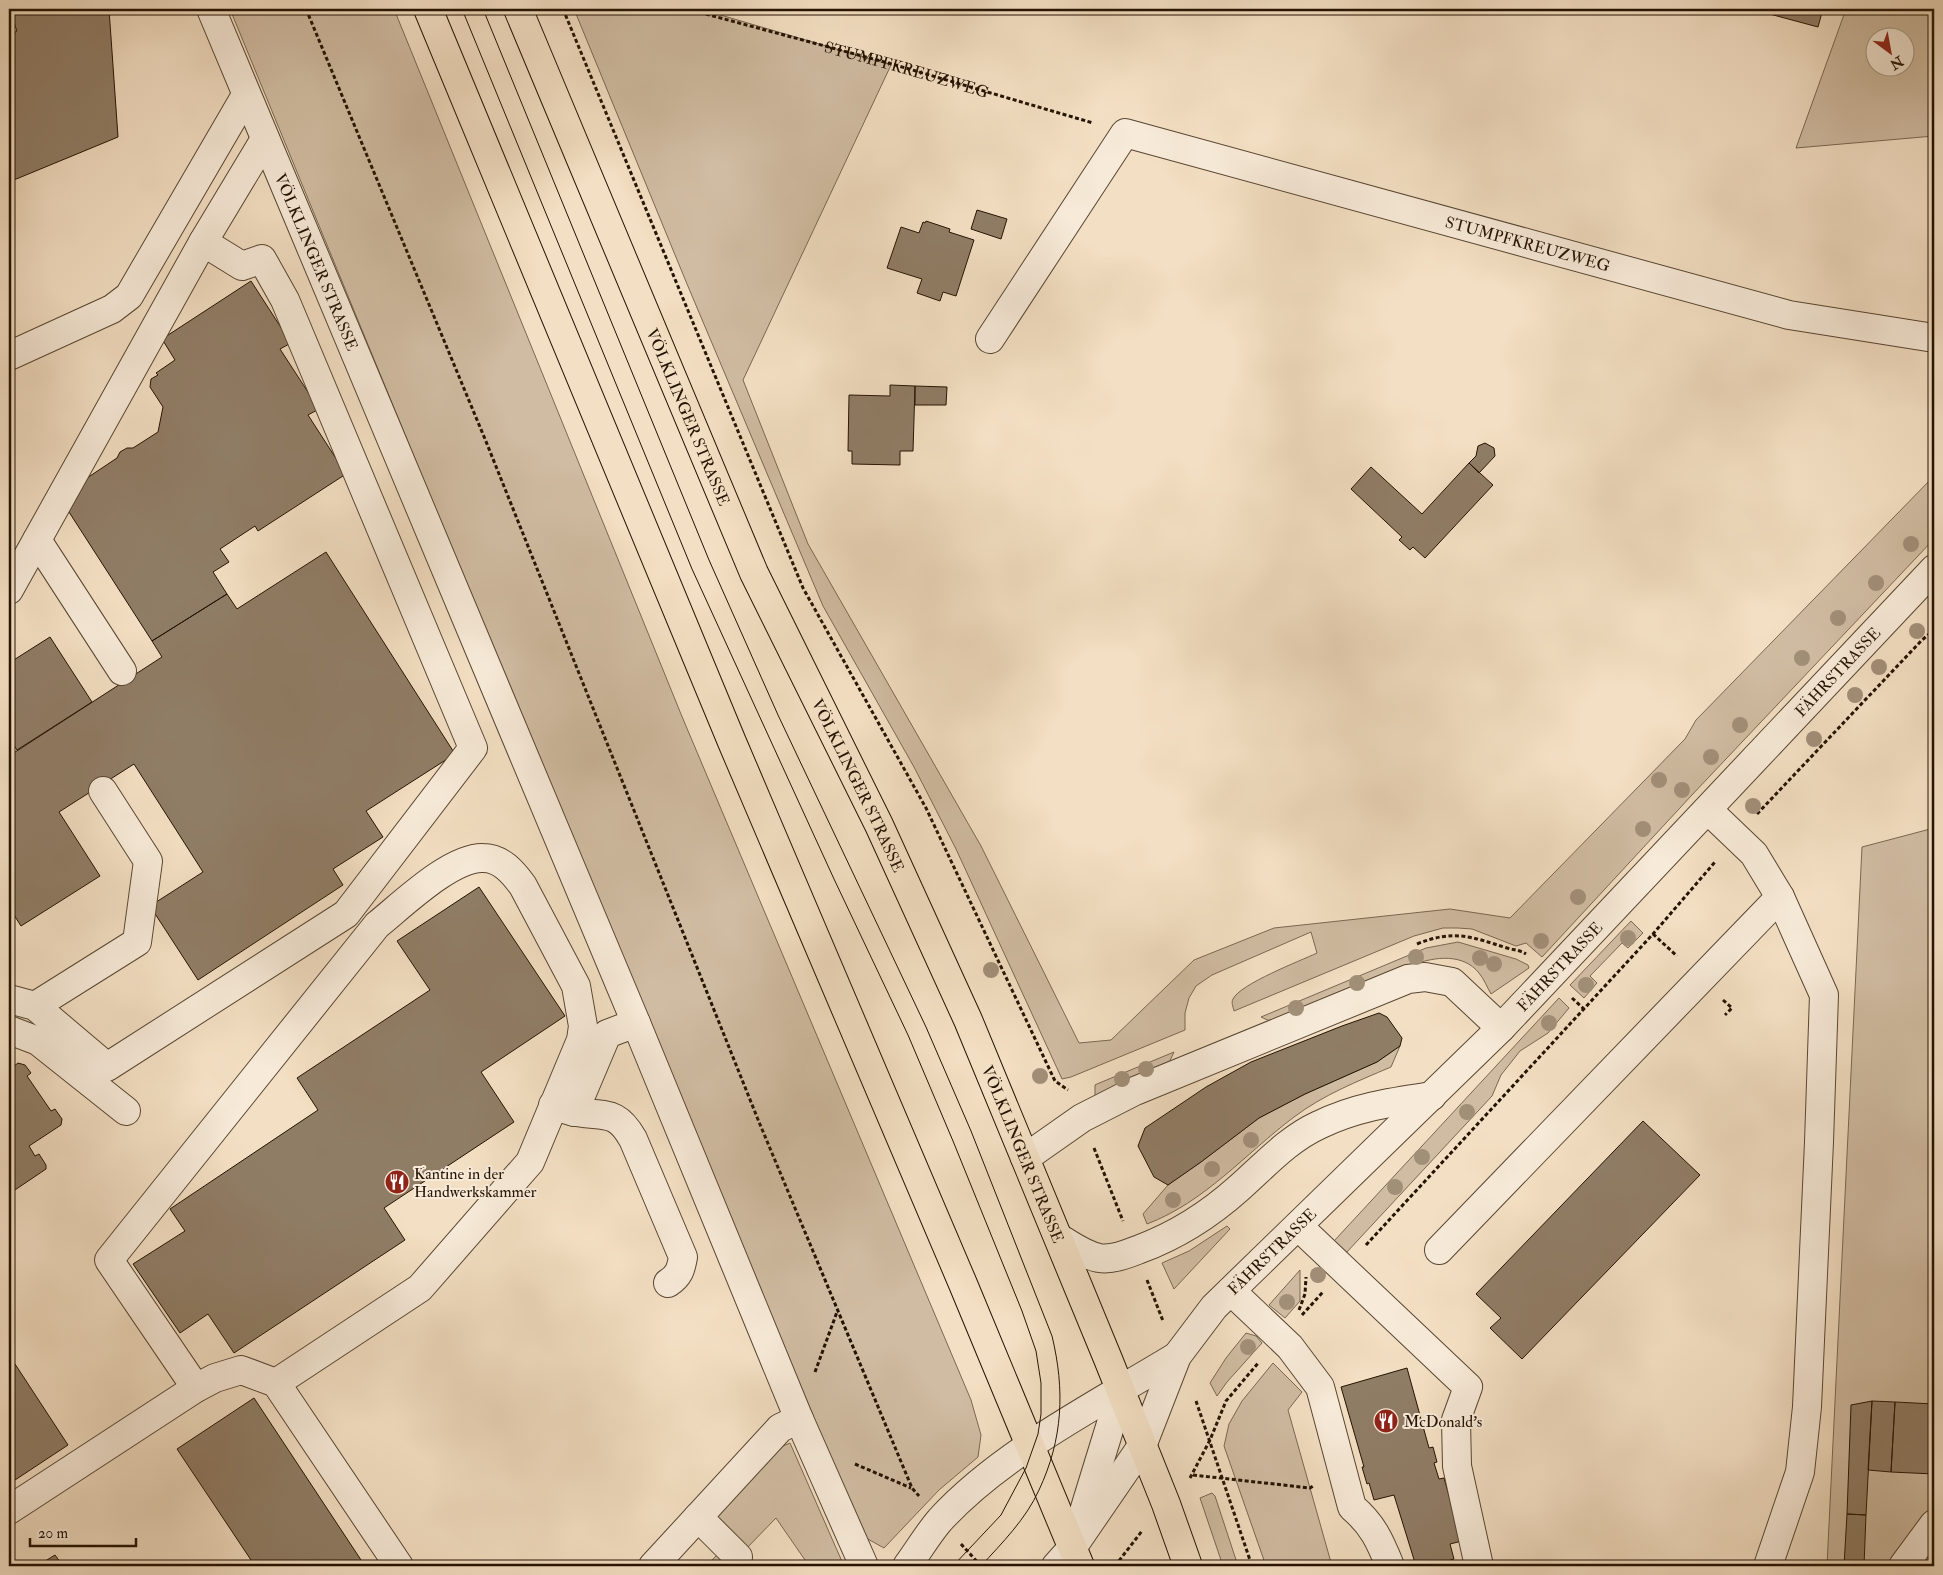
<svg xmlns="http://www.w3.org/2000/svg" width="1943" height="1575" font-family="'IM FELL Double Pica',serif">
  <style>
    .green { fill: #d0bca2; stroke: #7a6852; fill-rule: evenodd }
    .building { fill: #907d66; stroke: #241302 }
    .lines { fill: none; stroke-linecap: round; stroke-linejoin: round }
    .minor-casing { stroke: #584632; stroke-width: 30 }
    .major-casing { stroke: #241302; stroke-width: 30 }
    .path { stroke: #241302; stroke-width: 3; stroke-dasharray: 4 2.5; stroke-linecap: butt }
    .minor { stroke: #f7ead8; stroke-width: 28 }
    .major { stroke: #f3dfc3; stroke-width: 28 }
    .tram { stroke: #241302; stroke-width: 1 }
    .tree { fill: #a28f78 }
    .labels { text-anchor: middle; stroke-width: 4; stroke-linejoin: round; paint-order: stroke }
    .street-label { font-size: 16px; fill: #241302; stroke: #f7ead8 }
    .poi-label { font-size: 16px; fill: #241302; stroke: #f7ead8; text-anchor: start }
  </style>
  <rect width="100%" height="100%" fill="#f3dfc3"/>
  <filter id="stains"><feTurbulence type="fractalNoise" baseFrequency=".004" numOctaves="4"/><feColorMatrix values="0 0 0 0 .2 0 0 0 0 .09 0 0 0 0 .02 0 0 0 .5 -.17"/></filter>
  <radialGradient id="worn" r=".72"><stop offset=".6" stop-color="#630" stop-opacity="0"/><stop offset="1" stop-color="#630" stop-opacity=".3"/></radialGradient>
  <path class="green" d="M230,9H394L683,719L971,1400L981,1435L978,1457L939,1490L884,1548L866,1538L825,1456Z
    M574,9H700L891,65L743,380L808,544L981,846L1079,1043L1111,1040L1194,960L1274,928L1450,909L1510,918L1685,739L1696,720L1934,476V539L1691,796L1542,957L1526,943L1516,946L1472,929L1458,928H1443L1414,936L1234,1011C1233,1006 1231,1003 1233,999C1240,984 1300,961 1317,953L1311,932L1212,975L1196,986L1189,998L1185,1013V1030L1071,1077L1062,1079L956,849L914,767L823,606L687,284Z
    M1846,9H1934V136L1796,148ZM1876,38H1906V68H1876Z
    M1934,828V1566H1827L1862,847Z
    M1631,921L1643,933L1628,948L1622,943L1590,976L1597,983L1584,998L1570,985Z
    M1458,942L1516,959L1528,965L1529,968L1491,994C1487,987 1484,979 1479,973C1463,953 1435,957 1415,964L1272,1022L1261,1017L1426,948Z
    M1559,998L1569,1008L1548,1033L1520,1051L1501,1075L1492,1096L1346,1253L1334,1241Z
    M1400,1046L1391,1067C1358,1081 1323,1095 1294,1117C1245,1154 1205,1202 1147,1224L1143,1214L1168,1185L1201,1162L1259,1118L1305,1094L1377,1062Z
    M1174,1052L1168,1065L1095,1096V1085L1097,1084Z
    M1227,1226L1230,1229L1174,1289L1162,1263L1189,1251Z
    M1300,1270V1301L1285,1318L1269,1305Z
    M1246,1333L1256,1336L1262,1343L1227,1382L1217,1396L1210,1383L1226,1358Z
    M1273,1363L1302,1392L1288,1410L1332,1566H1266L1224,1446L1229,1424L1242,1401Z
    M790,1443L844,1566H800L805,1560L776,1518L744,1551L712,1520L776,1449Z
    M1212,1493L1215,1496L1238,1566H1223L1200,1498Z
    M719,1553L729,1566H706Z"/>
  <path class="building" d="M9,9H109L118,137L9,182V36L17,31Z
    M1751,9H1823L1818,27Z
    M977,210L1007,219L1001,239L971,229Z
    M926,221L950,229L949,232L974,240L956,296L943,292L940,301L917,293L922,279L887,268L901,227L919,233L923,222L925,223Z
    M251,281L291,343L280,349L319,409L308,415L346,474L258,531L255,526L220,549L229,562L213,572L227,594L152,641L69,512L75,486L117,458L120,452L127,448H133L158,432L163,407L150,387L151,379L158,375L156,373L175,360L162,339Z
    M890,385L915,386L913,451H900V465L852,464V451H848L849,395L890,396Z
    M915,386L947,387L946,405H915Z
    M1485,443L1494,448L1495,456L1479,473L1469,463L1476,456L1478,446Z
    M1469,463L1493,485L1425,558L1413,547L1410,550L1399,540L1402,537L1351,489L1371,467L1422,514Z
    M326,552L455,754L366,811L383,837L333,869L343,885L198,980L150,906L203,872L134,764L59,812L100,876L21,926L9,907V756L162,657L152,641L227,594L237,609Z
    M50,637L92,702L17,750L9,738V663Z
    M479,887L565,1016L481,1072L514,1122L384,1208L405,1240L234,1353L208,1314L180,1333L133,1264L185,1231L170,1209L318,1110L297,1078L430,990L397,941Z
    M1379,1013L1387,1017L1402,1038L1400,1046L1377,1062L1305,1094L1259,1118L1201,1162L1168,1185L1154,1177L1138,1146L1145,1128L1206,1087L1251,1062L1342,1026Z
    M18,1063L25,1065L31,1073L27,1076L51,1111L55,1109L62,1119L61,1125L29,1146L35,1156L39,1154L46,1165V1169L9,1194V1070Z
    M1643,1121L1700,1175L1522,1359L1490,1328L1501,1318L1476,1294Z
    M15,1364L68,1445L9,1484V1368Z
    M1407,1368L1429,1448L1433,1447L1437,1462L1434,1463L1439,1479L1444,1478L1462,1541L1450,1544L1454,1559L1432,1566H1416L1394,1495L1374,1500L1369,1483L1367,1484L1362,1467H1364L1341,1387Z
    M254,1398L365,1566H255L177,1449Z
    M1872,1401L1895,1402L1891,1472L1868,1470Z
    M1872,1401L1866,1515L1847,1514L1851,1405Z
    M1895,1402L1934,1404V1474L1891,1472Z
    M1847,1514L1866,1515L1864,1566H1844Z
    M55,1555L63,1566H37Z"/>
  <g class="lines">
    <defs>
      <g id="minor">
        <path id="s2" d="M211,9L636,1023L799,1419L864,1566"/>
        <path d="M203,242L265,139"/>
        <path id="s3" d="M990,339L1125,133L1789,315L1934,338"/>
        <path d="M9,356L112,309L129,296L246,95"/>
        <path d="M37,540L122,671"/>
        <path d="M9,590L203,242L242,266L262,259L285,300L473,748L346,914L107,1067L35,1006L9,999"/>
        <path d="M1708,810L1754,854L1780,897L1824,995L1819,1142L1807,1407L1800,1472L1768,1566"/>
        <path d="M35,1006L137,942L148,861L103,791"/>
        <path d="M9,1030L38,1041L126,1111"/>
        <path d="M553,1105C560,1107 568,1111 576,1112C605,1117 616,1109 633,1139L683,1257C681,1269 679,1276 668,1283"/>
        <path d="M574,1112L607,1034L636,1023"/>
        <path d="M1025,1158L1082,1118L1135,1091L1408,979L1425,977L1452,982L1501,1028"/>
        <path d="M1298,1226L1468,1387L1456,1420L1457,1466L1479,1566"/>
        <path d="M1059,1238C1071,1245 1084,1255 1099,1258C1113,1260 1127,1254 1140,1249C1175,1236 1210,1214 1239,1188C1264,1166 1288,1139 1319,1125C1356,1107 1392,1102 1432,1096"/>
        <path d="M1439,1250L1780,897"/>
        <path d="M1231,1291L1290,1347L1320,1387L1352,1507C1373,1525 1380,1541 1390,1566"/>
        <path d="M196,1388L109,1260L377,925C402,905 451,857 483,858C501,858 513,872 523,886L576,986L583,1026L581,1040L530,1162L420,1288L276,1383"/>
        <path d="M9,1510L196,1388L215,1378L241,1370L276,1383L399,1566"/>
        <path d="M698,1517L738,1557"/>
        <path d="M1081,1521L1121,1391"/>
        <path d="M653,1566L780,1428L799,1419"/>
        <path d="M907,1566C918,1551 928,1534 940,1520C1001,1453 1100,1403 1177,1356"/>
        <path id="s4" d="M1056,1566L1072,1548L1142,1446L1177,1356L1214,1307L1501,1028L1934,569"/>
        <path d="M1903,1566L1934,1524"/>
      </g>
      <g id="major">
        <path d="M428,9L732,742L963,1284L1080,1566"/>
        <path id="s5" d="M518,9L754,573L879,825L968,1020L1108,1359L1166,1504L1188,1566"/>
      </g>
    </defs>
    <use href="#minor" class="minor-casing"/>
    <use href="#major" class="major-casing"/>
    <g class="path">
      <path d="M306,9L485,439L759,1122L912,1488L919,1496"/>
      <path d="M563,9L803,588L926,808L1055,1081L1068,1090"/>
      <path id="s1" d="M687,9L892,64L1093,123"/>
      <path d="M1757,814L1922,640L1934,630"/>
      <path d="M1653,934L1677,956"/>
      <path d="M1417,944C1454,929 1472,937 1507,948C1514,950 1520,950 1526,954"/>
      <path d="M1572,998L1584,1009"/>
      <path d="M1723,1000L1732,1008L1725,1015"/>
      <path d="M1094,1148L1123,1221"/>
      <path d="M1366,1245L1653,934L1715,862"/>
      <path d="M1147,1280L1163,1321"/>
      <path d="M1299,1310L1305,1294L1306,1277"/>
      <path d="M1302,1315L1323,1292"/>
      <path d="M815,1372L837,1312"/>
      <path d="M1196,1401L1252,1566"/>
      <path d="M855,1464L911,1488"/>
      <path d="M1193,1475L1310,1488L1313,1486"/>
      <path d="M1190,1478L1210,1440L1226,1401L1259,1362"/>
      <path d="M961,1544L981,1566"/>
      <path d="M1115,1566L1142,1531"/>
    </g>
    <use href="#minor" class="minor"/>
    <use href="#major" class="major"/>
    <path class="tram" d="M462,9L692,569L834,879L908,1035L953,1141L1022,1311L1036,1351L1041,1383V1414L1038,1434L1026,1468L1001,1515L953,1566
      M483,9L709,560L778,715L926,1027L971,1131L1052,1336C1065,1390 1063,1439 1039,1490C1026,1519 1002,1543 981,1566"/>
  </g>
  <g class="tree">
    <circle cx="1911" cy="544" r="8"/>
    <circle cx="1876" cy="583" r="8"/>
    <circle cx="1838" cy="618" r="8"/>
    <circle cx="1917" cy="631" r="8"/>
    <circle cx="1802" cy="658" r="8"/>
    <circle cx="1879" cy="667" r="8"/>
    <circle cx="1855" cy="695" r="8"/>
    <circle cx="1740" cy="725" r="8"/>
    <circle cx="1814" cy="739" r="8"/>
    <circle cx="1711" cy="757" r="8"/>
    <circle cx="1659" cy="780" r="8"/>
    <circle cx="1682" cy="790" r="8"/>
    <circle cx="1753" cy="806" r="8"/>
    <circle cx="1643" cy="829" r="8"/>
    <circle cx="1578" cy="897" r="8"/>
    <circle cx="1628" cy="938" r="8"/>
    <circle cx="1541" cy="941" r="8"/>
    <circle cx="1416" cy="957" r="8"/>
    <circle cx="1480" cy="958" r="8"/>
    <circle cx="1494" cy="964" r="8"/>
    <circle cx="991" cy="970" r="8"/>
    <circle cx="1357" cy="983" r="8"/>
    <circle cx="1586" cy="985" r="8"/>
    <circle cx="1296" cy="1008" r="8"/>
    <circle cx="1549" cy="1023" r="8"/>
    <circle cx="1146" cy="1069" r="8"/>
    <circle cx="1040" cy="1076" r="8"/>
    <circle cx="1122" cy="1079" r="8"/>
    <circle cx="1467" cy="1112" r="8"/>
    <circle cx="1251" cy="1140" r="8"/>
    <circle cx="1422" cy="1157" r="8"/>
    <circle cx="1212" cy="1169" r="8"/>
    <circle cx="1395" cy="1187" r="8"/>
    <circle cx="1173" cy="1200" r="8"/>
    <circle cx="1318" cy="1275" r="8"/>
    <circle cx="1287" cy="1302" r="8"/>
    <circle cx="1248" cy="1347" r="8"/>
  </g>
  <defs>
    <symbol id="restaurant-disc" viewBox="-11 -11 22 22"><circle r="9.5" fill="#8f2418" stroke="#f7ead8"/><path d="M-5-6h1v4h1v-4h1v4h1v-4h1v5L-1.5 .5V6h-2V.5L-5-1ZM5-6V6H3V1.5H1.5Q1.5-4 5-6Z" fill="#fff"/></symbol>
  </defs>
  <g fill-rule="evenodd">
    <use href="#restaurant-disc" x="383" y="1168" width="28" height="28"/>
    <use href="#restaurant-disc" x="1372" y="1407" width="28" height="28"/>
  </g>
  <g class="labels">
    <g class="street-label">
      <text dy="6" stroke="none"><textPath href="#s1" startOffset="228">STUMPFKREUZWEG</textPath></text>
      <text dy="6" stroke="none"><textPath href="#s3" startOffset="664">STUMPFKREUZWEG</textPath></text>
      <text dy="6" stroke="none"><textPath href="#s2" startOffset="274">VÖLKLINGER STRASSE</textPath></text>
      <text dy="6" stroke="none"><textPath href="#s5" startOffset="442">VÖLKLINGER STRASSE</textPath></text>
      <text dy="6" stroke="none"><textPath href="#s4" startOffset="1196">FÄHRSTRASSE</textPath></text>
      <text dy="6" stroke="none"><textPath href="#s5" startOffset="848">VÖLKLINGER STRASSE</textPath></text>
      <text dy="6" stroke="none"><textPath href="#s4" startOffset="791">FÄHRSTRASSE</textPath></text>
      <text dy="6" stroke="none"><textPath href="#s5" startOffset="1252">VÖLKLINGER STRASSE</textPath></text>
      <text dy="6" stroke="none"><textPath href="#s4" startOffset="386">FÄHRSTRASSE</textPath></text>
    </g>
    <g class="poi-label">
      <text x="414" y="1179">Kantine in der<tspan x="414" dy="18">Handwerkskammer</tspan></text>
      <text x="1404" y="1427">McDonald's</text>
    </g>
  </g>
  <rect width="1943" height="1575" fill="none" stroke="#f3dfc3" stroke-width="30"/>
  <rect x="10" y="10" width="1923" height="1555" fill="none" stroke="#241302" stroke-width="2.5"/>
  <rect x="15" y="15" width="1913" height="1545" fill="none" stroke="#241302"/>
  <g transform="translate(1890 52) rotate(148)"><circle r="24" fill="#f7ead8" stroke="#a39482"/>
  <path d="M0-4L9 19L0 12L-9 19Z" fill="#8f2418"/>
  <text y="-8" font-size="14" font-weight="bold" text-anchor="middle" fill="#241302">N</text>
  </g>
  <path d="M30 1538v8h106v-8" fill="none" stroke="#241302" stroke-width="2.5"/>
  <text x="38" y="1538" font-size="15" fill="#241302" stroke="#f7ead8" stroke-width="4" paint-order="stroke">20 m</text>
  <rect width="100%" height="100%" filter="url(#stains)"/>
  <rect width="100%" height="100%" fill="url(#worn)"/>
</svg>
